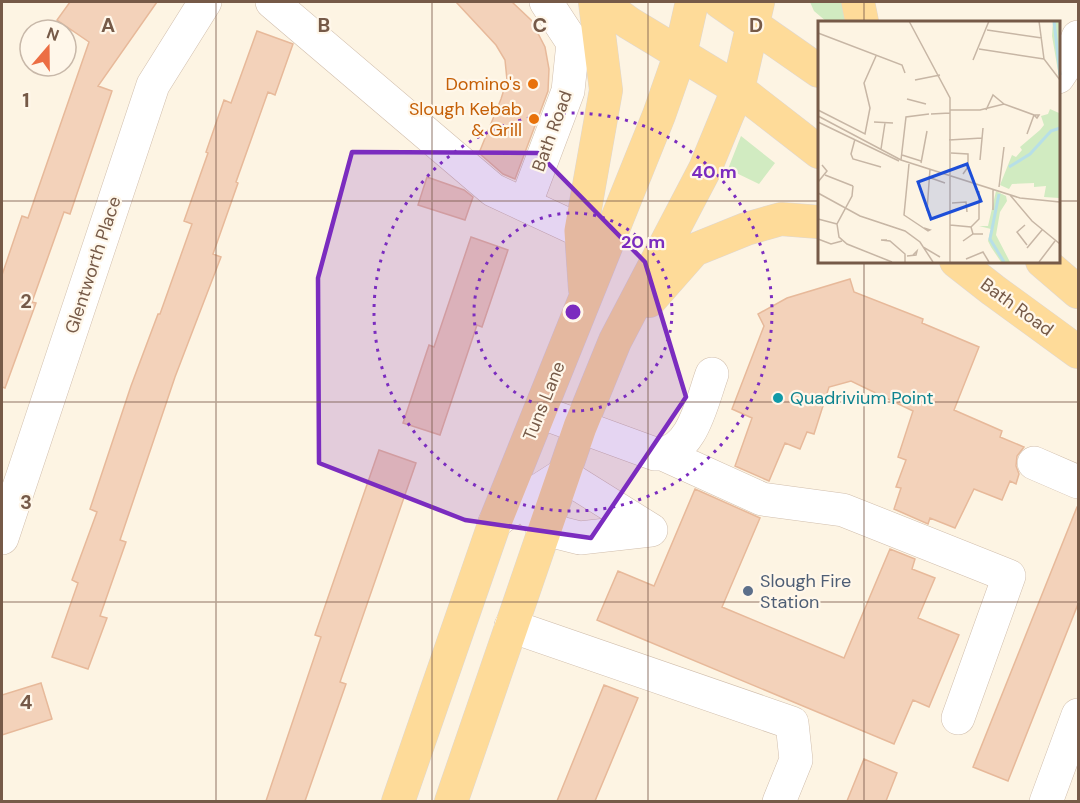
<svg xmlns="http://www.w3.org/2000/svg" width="1080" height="803" font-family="'DM Sans',sans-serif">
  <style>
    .green { fill: #d1ebc1 }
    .building { fill: #f3d2ba; stroke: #e7b99a; stroke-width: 1.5 }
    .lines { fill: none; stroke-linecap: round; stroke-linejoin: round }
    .minor-casing { stroke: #d1beac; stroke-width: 34 }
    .major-casing { stroke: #ded7d3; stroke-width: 34 }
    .minor { stroke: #fff; stroke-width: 33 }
    .major { stroke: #fedb99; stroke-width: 33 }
    .marked { fill: #7b2cbf; fill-opacity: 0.2; stroke: #7b2cbf; stroke-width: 4.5; stroke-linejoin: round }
    .grid { fill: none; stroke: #765a48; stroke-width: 1.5; stroke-opacity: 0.55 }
    .ring { fill: none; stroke: #7b2cbf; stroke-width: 3; stroke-dasharray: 3 6 }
    .food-dot { fill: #e8710a; stroke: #fff7ea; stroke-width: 2 }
    .culture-dot { fill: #0f9aa8; stroke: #fff7ea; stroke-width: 2 }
    .service-dot { fill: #5c6f8a; stroke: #fff7ea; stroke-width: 2 }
    .labels { text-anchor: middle; stroke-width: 4.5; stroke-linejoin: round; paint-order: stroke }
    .food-label { font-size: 18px; fill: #c56008; stroke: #fff7ea; text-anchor: end }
    .street-label { font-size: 18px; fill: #765a48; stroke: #fff7ea }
    .culture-label { font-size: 18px; fill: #0d838f; stroke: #fff7ea; text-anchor: start }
    .service-label { font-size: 18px; fill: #4e5e75; stroke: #fff7ea; text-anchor: start }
    .inset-river { fill: none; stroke: #b7dfe7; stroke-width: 3 }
    .inset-road { fill: none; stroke: #c7b6a5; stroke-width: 1.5 }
    .view { fill: #1d4ed8; fill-opacity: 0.15; stroke: #1d4ed8; stroke-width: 3 }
    .inset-edge { fill: none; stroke: #765a48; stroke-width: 3 }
    .grid-label { font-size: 20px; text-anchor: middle; font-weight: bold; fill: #765a48; stroke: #fff7ea; stroke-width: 4.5; stroke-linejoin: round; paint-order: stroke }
    .centre { fill: #7b2cbf; stroke: #fff7ea; stroke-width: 3 }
    .ring-label { font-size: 18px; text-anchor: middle; font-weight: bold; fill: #7b2cbf; stroke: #fff7ea; stroke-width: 4.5; stroke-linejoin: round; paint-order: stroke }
  </style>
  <rect width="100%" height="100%" fill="#fdf4e3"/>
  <path class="green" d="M810,2H844L847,22H827L814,11Z
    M741,136L775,163L759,184L728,169Z"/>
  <path class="building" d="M70,2H157L98,86L112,91L70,214L64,212L32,302L36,303L5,388L2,387V275L22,216L28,218L89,42L57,20Z
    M456,2H512L531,20L545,47L549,69L548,91L515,179L503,174L479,153L501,99L507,80L505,60L496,45Z
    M257,31L293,44L275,95L268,92L236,182L238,183L213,254L221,257L175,377L120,540L126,542L100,616L107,618L88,669L52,657L78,583L72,580L97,512L90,509L131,386L158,314H160L192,224L184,221L208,153L206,152L224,100L231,103Z
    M427,177L464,190L473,197L465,220L418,205Z
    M471,237L508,250L482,327L477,325L440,435L403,423L429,345L434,347Z
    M850,279L854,292L923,319L922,323L979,347L954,410L1002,431L1000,437L1024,447L1017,456L1016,466L1019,474L1016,484L1010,481L1002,500L974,489L955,528L930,518L928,524L894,509L901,488L896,487L906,460L898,457L913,411L851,381L829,387L814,434L807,432L800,449L785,443L769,481L735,466L752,418L732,409L764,326L758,314L787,298Z
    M379,450L416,463L340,682L346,684L305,801H266L321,637L315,635Z
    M695,489L760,518L722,607L844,658L890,549L915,559L912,569L935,578L918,618L959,635L929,707L913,700L894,744L597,620L618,571L654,586Z
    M1077,507H1078V604L1008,781L973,767Z
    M41,683L52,719L2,735V695Z
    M604,685L638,698L595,801H557Z
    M864,759L897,773L886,801H847Z"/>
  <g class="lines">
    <defs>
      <path id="minor" d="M272,2L493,190L525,205
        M546,2L573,43L568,91L525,205L581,231
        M1058,77L1070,59L1078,37
        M540,412L655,454C692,456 702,401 712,374
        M665,455L762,499L843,510L1009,576L958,718
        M1034,463L1078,482
        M528,506L544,529L580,538L651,530
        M495,522L524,500L563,475L651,530
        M2,538L153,85L205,2
        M511,626L792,723L796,760L779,802
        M1046,802L1078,715"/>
      <path id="major" d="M600,2L629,23L738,89L819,152
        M720,2L819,71
        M858,2L862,22
        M956,261L993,290L1078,352
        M1042,261L1078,292
        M585,289L581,231L606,90L595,2
        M649,301L694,250L746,229L781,219L819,222
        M398,802L495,522L659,115L680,55L692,2
        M451,802L580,427L615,341L705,169L738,89L758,2"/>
    </defs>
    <use href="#minor" class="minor-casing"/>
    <use href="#major" class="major-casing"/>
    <use href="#minor" class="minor"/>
    <use href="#major" class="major"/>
  </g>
  <path class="marked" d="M352,152L538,153L645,262L686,397L591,538L465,520L319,463L318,278Z"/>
  <path class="grid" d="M216,2V802M432,2V802M648,2V802M864,2V22M2,201H819M1058,201H1078M864,261V802M2,402H1078M2,602H1078"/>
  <g class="ring">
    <circle cx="573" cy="312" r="99"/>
    <circle cx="573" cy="312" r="199"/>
  </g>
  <g class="food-dot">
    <circle cx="533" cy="84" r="6"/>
    <circle cx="534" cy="119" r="6"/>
  </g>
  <circle class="culture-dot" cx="778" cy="398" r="6"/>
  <circle class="service-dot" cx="748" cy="591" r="6"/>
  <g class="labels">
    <g class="food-label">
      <text x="521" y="90">Domino's</text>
      <text x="522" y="115">Slough Kebab<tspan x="522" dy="21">&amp; Grill</tspan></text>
    </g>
    <g class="street-label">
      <text transform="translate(552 131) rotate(-70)" y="6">Bath Road</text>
      <text transform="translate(93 265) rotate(-72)" y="6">Glentworth Place</text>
      <text transform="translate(1017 307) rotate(36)" y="6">Bath Road</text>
      <text transform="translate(544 401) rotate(-68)" y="6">Tuns Lane</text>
    </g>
    <g class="culture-label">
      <text x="790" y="404">Quadrivium Point</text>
    </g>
    <g class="service-label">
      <text x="760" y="587">Slough Fire<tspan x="760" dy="21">Station</tspan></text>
    </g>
  </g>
  <g transform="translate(818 21)">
    <rect width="242" height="242" fill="#fdf4e3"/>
    <path d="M235,0H241V56L234,15ZM232,88L241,92V177L226,176L228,165L216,166V162L194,163L191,168L182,164L194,134L198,136L204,129L202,126L222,109L226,104L223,95L230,93ZM178,170L188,175L189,180L182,191L178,214L192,241H183L173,226L170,220L173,208L161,205H170Z" fill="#d1ebc1"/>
    <path class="inset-river" d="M236,0L242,54M191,146L212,133L233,110L242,107M181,173L172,218L186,241"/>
    <path class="inset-road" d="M91,0L132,77V241M221,0L226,38L242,59M169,9L224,17M0,12L84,44L87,52M161,28L226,38M155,39L171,0M97,59L122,54M89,78L108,83M0,89L47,113L52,87L46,62L58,35M132,89H162L186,83L216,94L219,97L221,94H216L209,113M168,89L175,74L186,83M113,93L132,92M0,95L83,139L202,177L242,181M0,101L81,140M56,101L75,102M37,118L33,133L35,138L63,146M131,119L164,117M63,128L67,102M133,132L150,133V146L145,153M84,134L103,140M83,139L88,96L111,93M162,139L165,107M103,142L109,110M91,143L86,194L110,210L112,209L106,207M7,154L35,165M110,156L127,162M0,161L9,150L4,144M35,165L34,175L19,203L21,216L29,223L74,241M181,166L186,126M0,172L42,195L87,210L102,221L115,241M192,174L214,200L242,223M134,182L148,181L149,191M175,189V168M109,190L112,148M0,198L19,203M132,204L153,206L155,213M207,204L199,211L209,224M153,206L161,198V170M0,218L13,223L24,220M69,219H63L72,220L87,233V241M145,220L155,213H165M105,226L122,236M209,227L224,209M89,235L98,234L99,230L95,234M148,238L165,231L171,241M221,241L237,220"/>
    <path class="view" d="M149,143L163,180L113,198L100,161Z"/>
    <rect width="242" height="242" class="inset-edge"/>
  </g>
  <g class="grid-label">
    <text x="108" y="32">A</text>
    <text x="324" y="32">B</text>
    <text x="540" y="32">C</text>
    <text x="756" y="32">D</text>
    <text x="26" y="107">1</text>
    <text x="26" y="308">2</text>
    <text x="26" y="509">3</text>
    <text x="26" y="709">4</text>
  </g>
  <circle cx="573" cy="312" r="9" class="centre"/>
  <g class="ring-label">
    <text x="714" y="178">40 m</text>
    <text x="643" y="248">20 m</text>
  </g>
  <rect width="1080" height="803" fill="none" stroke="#765a48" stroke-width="6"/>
  <g transform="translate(48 48) rotate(20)"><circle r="28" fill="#fff7ea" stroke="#c8b8a9" stroke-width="1.5"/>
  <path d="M0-4.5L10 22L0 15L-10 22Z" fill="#ec6e44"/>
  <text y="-9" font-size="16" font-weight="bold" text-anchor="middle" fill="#765a48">N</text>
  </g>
</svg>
